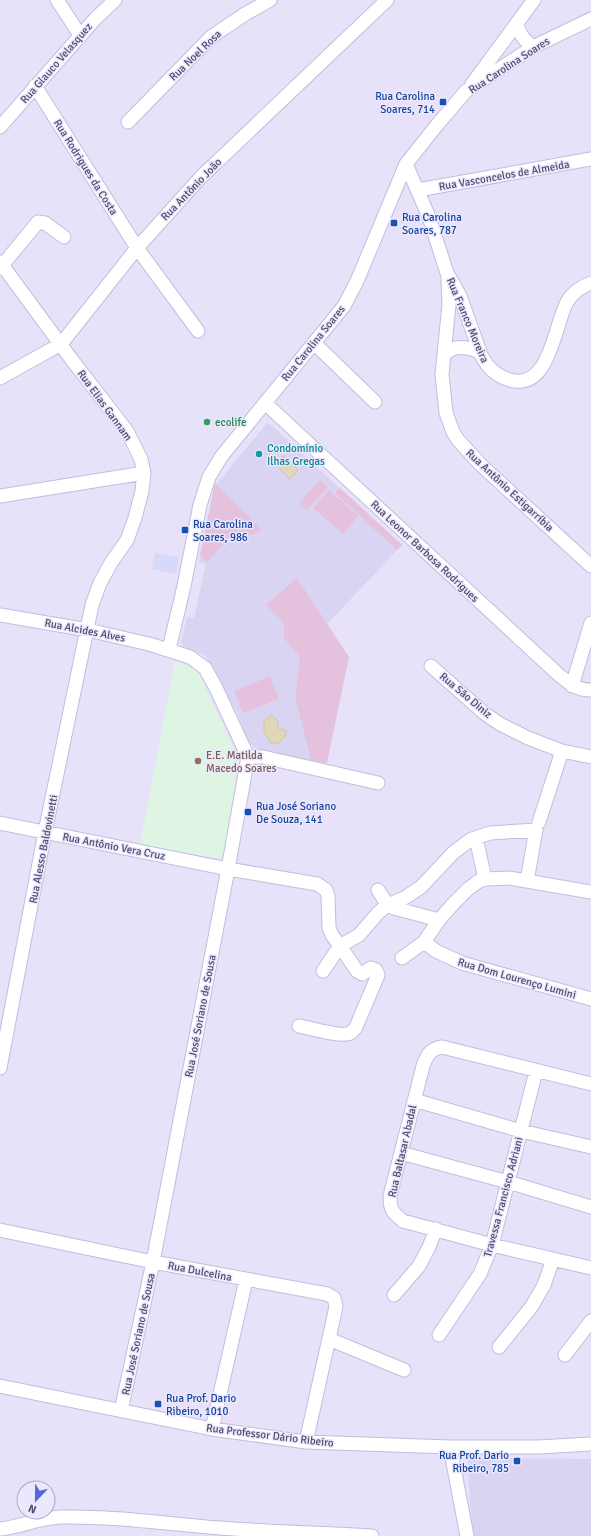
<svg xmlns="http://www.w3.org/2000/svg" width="591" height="1536" font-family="Signika,sans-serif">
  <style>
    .residential { fill: #d9d4f2 }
    .commercial { fill: #d6d9f8 }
    .education { fill: #def5e4 }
    .green { fill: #e4c2dd }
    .water { fill: #e0d6b8; stroke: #d0c5a0 }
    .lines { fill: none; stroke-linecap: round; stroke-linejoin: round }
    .minor-casing { stroke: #c1bedc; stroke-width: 15 }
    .minor { stroke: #fff; stroke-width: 13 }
    .transit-dot { fill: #1a4fb4; stroke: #ebe7fd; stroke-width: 1.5 }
    .leisure-dot { fill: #2e9e5b; stroke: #ebe7fd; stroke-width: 1.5 }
    .culture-dot { fill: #0f9aa8; stroke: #ebe7fd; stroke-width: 1.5 }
    .education-dot { fill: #8d6e63; stroke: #ebe7fd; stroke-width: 1.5 }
    .labels { text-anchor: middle; stroke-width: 3; stroke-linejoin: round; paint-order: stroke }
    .street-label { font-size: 11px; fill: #4b4c6d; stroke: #ebe7fd }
    .transit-label { font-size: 11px; fill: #164399; stroke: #ebe7fd; text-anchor: start }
    .leisure-label { font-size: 11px; fill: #27864d; stroke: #ebe7fd; text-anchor: start }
    .culture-label { font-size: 11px; fill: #0d838f; stroke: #ebe7fd; text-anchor: start }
    .education-label { font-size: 11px; fill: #785e54; stroke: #ebe7fd; text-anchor: start }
  </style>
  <rect width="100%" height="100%" fill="#e7e1f9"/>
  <path class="residential" d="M267,423L271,425L402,545L327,624V763L266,752L255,748L248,742L238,714L205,655L187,649L183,645L181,641L187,617L194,618L206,564L199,562L216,485Z
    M468,1458L591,1459V1536H474L470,1505Z"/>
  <path class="commercial" d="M155,553L179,557L176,574L152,569Z"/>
  <path class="education" d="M175,661L197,670L239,759L224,855L218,858L140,845Z"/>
  <path class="green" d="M320,480L328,487L307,510L299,503Z
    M215,483L262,530L252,535L230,536L208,562L200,555Z
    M340,488L402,545L397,550L335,493Z
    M329,490L358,516L343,534L313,508Z
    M297,578L349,657L327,763L311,760L295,697L300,662L299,656L284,638V623L266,605Z
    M270,676L279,699L243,713L234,691Z"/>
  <path class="water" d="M283,456L298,470L290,479L275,464Z
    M271,715L277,720L278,728L286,731L285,736L278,743H271L264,732V721Z"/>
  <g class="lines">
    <defs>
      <path id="minor" d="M57,0L80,35
        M517,23C519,34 524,40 533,47
        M472,84L534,0
        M35,86L137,248L198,331
        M128,122L211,37L245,14L270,0
        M0,127L95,19L115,0
        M406,164L429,217L447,273L460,296L481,355C488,368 496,376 510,380C550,391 554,326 567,302C572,293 582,286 591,283
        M418,190L591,159
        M0,262L72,360L127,431L141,459L144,473L142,491L135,518L127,540L111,563L100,583L92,605L45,832L0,1068
        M0,268L38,222L45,223L64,237
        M448,279L449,305L442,374L446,413L453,432L458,440L480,464L591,566
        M314,343L375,402
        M444,355C454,344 467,347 480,352
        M0,378L61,344L137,248L201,177L387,0
        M265,403L559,675C569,683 577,690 591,690
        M0,496L144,473
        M0,615L88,630L149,644L190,657L205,668L216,688L248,757L228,869L153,1262L121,1411
        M169,649L184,586L200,505L209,477L221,457L344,306L357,281L406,164L437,125L466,91L533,47L591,19
        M431,666L484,713L500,724L528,738L562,751L591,757
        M572,686L591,623
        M248,757H263L378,783
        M539,822L562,751
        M0,823L228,869L317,884L326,890L328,896L329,928L332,935L340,946L357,971L362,974L371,968L376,970L378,975L356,1027C353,1031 351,1034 346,1034C336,1036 311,1028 299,1026
        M476,838L485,879
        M378,890L385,901L394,908L439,920
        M424,942L436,951L462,963L591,999
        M402,958L424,942L439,920L453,904L468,889L479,881L485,879L509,878L591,892
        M323,971L340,946L359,935L378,913L386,906L406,897L421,887L453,853L466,843L472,839L490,833L536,830L527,881
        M591,1084L442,1047C430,1049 427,1055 423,1066L390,1196C390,1210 392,1212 403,1221L492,1245L591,1268
        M414,1100L521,1131L591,1147
        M401,1153L508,1182L591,1207
        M0,1230L153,1262L327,1294L334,1298L336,1306L334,1316L306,1442
        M394,1295L419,1266L429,1247L436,1229
        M439,1335L480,1274L492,1245L536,1071
        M329,1339L404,1370
        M499,1347L532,1306L544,1285L553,1259
        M565,1355L591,1321
        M0,1386L212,1429L306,1442L450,1447H538L591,1444
        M212,1429L246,1280
        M450,1447L467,1536
        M0,1529C21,1527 41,1517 62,1517C115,1516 168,1524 220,1528C271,1532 321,1533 372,1536"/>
    </defs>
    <use href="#minor" class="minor-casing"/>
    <use href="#minor" class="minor"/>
  </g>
  <g class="transit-dot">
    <rect x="439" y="98" width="8" height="8" rx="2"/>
    <rect x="390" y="219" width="8" height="8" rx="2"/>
    <rect x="181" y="526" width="8" height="8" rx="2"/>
    <rect x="244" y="808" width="8" height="8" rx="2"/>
    <rect x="154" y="1400" width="8" height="8" rx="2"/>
    <rect x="513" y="1457" width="8" height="8" rx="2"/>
  </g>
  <circle class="leisure-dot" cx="207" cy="422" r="4"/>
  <circle class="culture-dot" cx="259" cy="454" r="4"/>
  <circle class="education-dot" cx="198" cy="761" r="4"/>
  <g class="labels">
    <g class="street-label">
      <text transform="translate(195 55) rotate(-44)" y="4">Rua Noel Rosa</text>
      <text transform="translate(56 63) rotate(-49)" y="4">Rua Glauco Velasquez</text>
      <text transform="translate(509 65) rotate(-33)" y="4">Rua Carolina Soares</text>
      <text transform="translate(86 167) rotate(58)" y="4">Rua Rodrigues da Costa</text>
      <text transform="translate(504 175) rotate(-10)" y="4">Rua Vasconcelos de Almeida</text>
      <text transform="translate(191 189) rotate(-46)" y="4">Rua Antônio João</text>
      <text transform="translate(468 320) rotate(67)" y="4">Rua Franco Moreira</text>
      <text transform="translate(313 343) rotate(-51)" y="4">Rua Carolina Soares</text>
      <text transform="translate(105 405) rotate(54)" y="4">Rua Elias Gannam</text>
      <text transform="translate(510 490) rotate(43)" y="4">Rua Antônio Estigarríbia</text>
      <text transform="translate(425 551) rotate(43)" y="4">Rua Leonor Barbosa Rodrigues</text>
      <text transform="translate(85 630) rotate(11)" y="4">Rua Alcides Alves</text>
      <text transform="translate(466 695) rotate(40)" y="4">Rua São Diniz</text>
      <text transform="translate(114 846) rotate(11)" y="4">Rua Antônio Vera Cruz</text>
      <text transform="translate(43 849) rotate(-79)" y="4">Rua Alesso Baldovinetti</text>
      <text transform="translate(517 978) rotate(16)" y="4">Rua Dom Lourenço Lumini</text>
      <text transform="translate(200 1016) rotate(-79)" y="4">Rua José Soriano de Sousa</text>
      <text transform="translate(402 1151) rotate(-77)" y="4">Rua Baltasar Abadal</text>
      <text transform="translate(503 1197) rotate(-75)" y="4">Travessa Francisco Adriani</text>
      <text transform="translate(200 1271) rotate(11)" y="4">Rua Dulcelina</text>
      <text transform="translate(138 1334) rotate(-78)" y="4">Rua José Soriano de Sousa</text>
      <text transform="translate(270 1435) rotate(7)" y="4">Rua Professor Dário Ribeiro</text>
    </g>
    <g class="transit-label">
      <text x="435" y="100" text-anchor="end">Rua Carolina<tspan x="435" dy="13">Soares, 714</tspan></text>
      <text x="402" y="221">Rua Carolina<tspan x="402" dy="13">Soares, 787</tspan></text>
      <text x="193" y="528">Rua Carolina<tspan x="193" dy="13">Soares, 986</tspan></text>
      <text x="256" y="810">Rua José Soriano<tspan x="256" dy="13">De Souza, 141</tspan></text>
      <text x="166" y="1402">Rua Prof. Dario<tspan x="166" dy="13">Ribeiro, 1010</tspan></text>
      <text x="509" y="1459" text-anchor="end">Rua Prof. Dario<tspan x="509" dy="13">Ribeiro, 785</tspan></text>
    </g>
    <g class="leisure-label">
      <text x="215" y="426">ecolife</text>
    </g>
    <g class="culture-label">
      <text x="267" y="452">Condomínio<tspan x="267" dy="13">Ilhas Gregas</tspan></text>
    </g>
    <g class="education-label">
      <text x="206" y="759">E.E. Matilda<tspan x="206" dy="13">Macedo Soares</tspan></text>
    </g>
  </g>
  <g transform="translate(36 1500) rotate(202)"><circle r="19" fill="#ebe7fd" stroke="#aba9c3"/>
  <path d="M0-3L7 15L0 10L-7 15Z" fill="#5268d7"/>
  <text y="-6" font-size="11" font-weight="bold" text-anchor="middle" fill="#4b4c6d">N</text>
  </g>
</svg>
